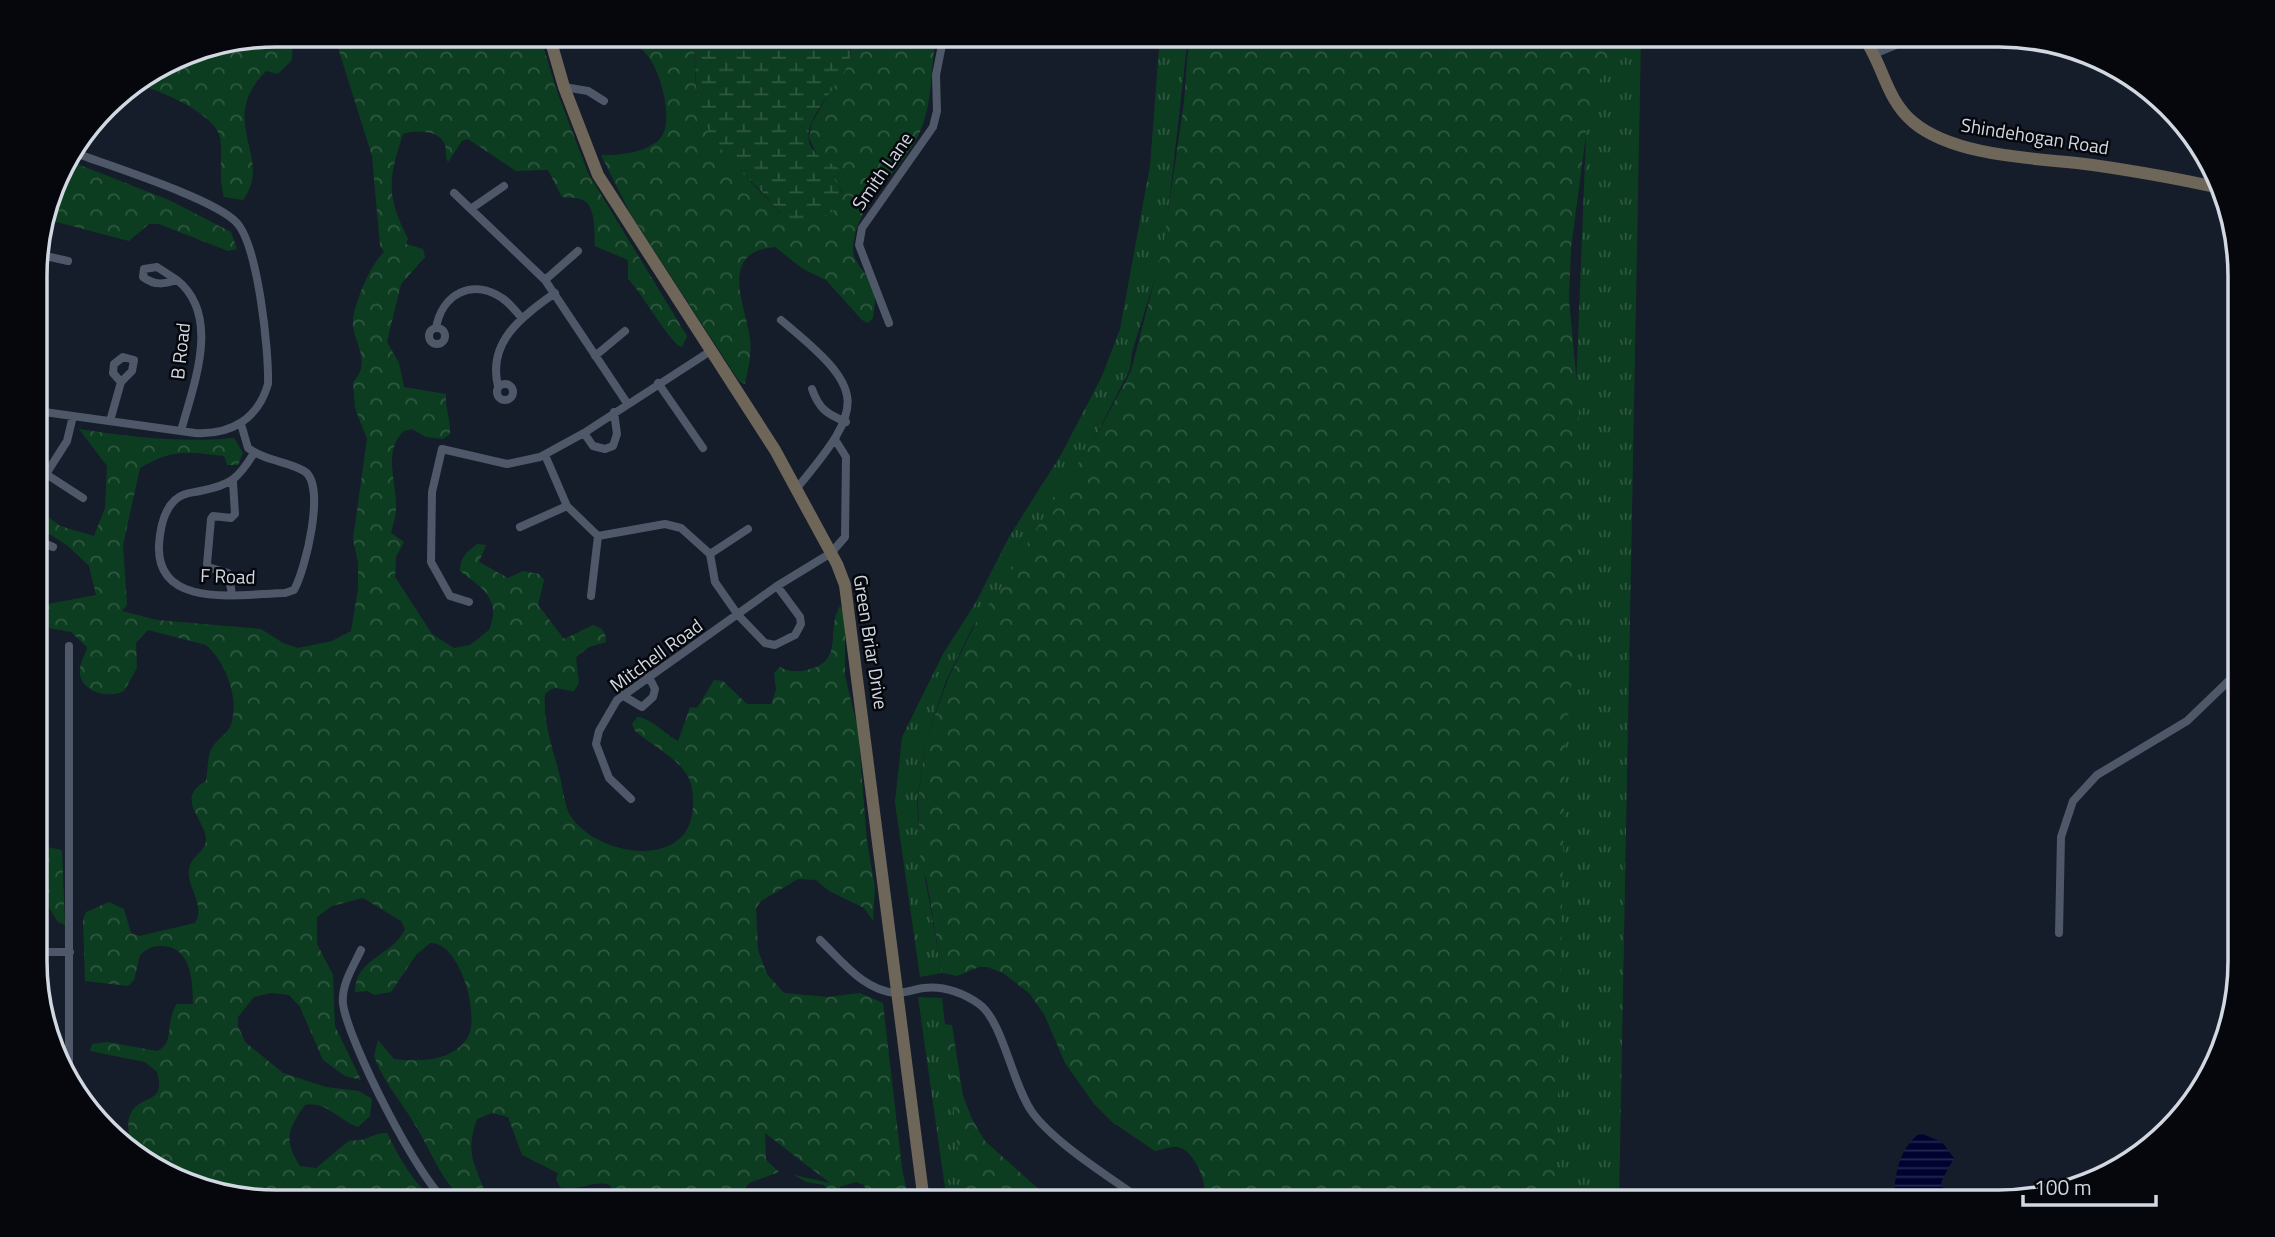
<svg xmlns="http://www.w3.org/2000/svg" width="2275" height="1237" font-family="'Titillium Web',sans-serif">
  <style>
    .grass { fill: url(#grass-tufts) }
    .forest { fill: url(#forest-crowns) }
    .wetland { fill: url(#wetland-marsh) }
    .water { fill: url(#water-rules) }
    .lines { fill: none; stroke-linecap: round; stroke-linejoin: round }
    .street { stroke: #4f5868; stroke-width: 8 }
    .secondary { stroke: #6d6659; stroke-width: 12 }
    .labels { text-anchor: middle; stroke-width: 5; stroke-linejoin: round; paint-order: stroke }
    .street-label { font-size: 19px; fill: #d2d8e1; stroke: #05070c }
    .rim { fill: none; stroke: #d2d8e1; stroke-width: 3.5 }
  </style>
  <defs>
    <pattern id="grass-tufts" width="24" height="20" patternUnits="userSpaceOnUse" patternTransform="scale(1.75)"><rect width="24" height="20" fill="#0d3d21"/><path d="M3 7l-1-3M5 7V3M7 7l1-3M15 17l-1-3M17 17v-4M19 17l1-3" fill="none" stroke="#2f5841"/></pattern>
    <pattern id="forest-crowns" width="20" height="18" patternUnits="userSpaceOnUse" patternTransform="scale(1.75)"><rect width="20" height="18" fill="#0d3d21"/><path d="M2 6a3 3 0 1 1 6 0M12 15a3 3 0 1 1 6 0" fill="none" stroke="#2f5841"/></pattern>
    <pattern id="wetland-marsh" width="20" height="14" patternUnits="userSpaceOnUse" patternTransform="scale(1.75)"><rect width="20" height="14" fill="#0d3d21"/><path d="M1 5h8M5 5V1M11 12h8M15 12V8" fill="none" stroke="#2f5841"/></pattern>
    <pattern id="water-rules" width="6" height="5" patternUnits="userSpaceOnUse" patternTransform="scale(1.75)"><rect width="6" height="5" fill="#000330"/><path d="M0 2.5h6" fill="none" stroke="#24274e"/></pattern>
  </defs>
  <rect width="100%" height="100%" fill="#151d2a"/>
  <path class="grass" d="M1160,35H1188L1164,249L1132,352L1130,369L1091,445L995,598L973,626L946,681L926,739L917,802L921,855L942,973L920,977L895,802L902,737L943,654L976,602L1009,537L1062,453L1102,376L1120,329L1150,166Z
    M1590,35H1641L1619,1202H1544Z
    M918,997L942,998L964,1202H947Z"/>
  <path class="forest" d="M276,35H293L292,60L278,74L266,71C215,122 275,157 243,200L224,197C218,177 223,157 220,137C215,113 156,88 134,84L184,53L210,52L216,47Z
    M334,35H420L432,46C441,46 448,41 456,41C474,42 486,52 500,35H540L555,86L588,173L687,336L682,347C671,345 641,291 628,279V260L595,246C594,232 597,203 580,199C574,197 568,198 562,197L548,170L516,171L468,139L462,141L448,162C444,155 447,152 445,145C440,129 414,130 403,134C388,181 386,194 408,239L406,244L423,249L425,257L401,284L387,342L399,363L404,387L446,394C445,409 451,420 450,434L443,439L426,437L412,429L404,431C383,449 396,481 396,505C397,514 393,524 391,533L404,542L396,557L395,577L432,634L454,648L470,645L489,630C502,599 482,588 460,571C460,557 467,552 477,544L486,545L479,562L508,578L523,571L539,574L544,580L538,605L564,639L593,625C603,628 606,632 606,642L589,647L576,657L579,683L574,691C562,691 555,683 545,694C543,722 552,746 559,773C564,789 563,810 576,823C608,859 695,868 693,802C693,792 692,781 685,772C674,756 650,744 635,731L632,724L637,717C652,718 664,734 678,741L690,707L697,708L714,680L723,681L747,704H771L776,690L774,673L780,667C788,672 797,672 807,670C846,661 825,631 840,606L845,613V676L858,729L867,842L875,887L873,921L864,908L829,891L816,880L798,879L761,901L756,908L758,950L767,974L784,993L828,997L860,993L883,1003L902,1168L909,1202H870L864,1185L856,1182L839,1187L844,1192V1202H838L824,1185L806,1182L794,1175L830,1183L765,1133L766,1160L779,1172L749,1183L736,1202H617L610,1185C593,1179 578,1192 560,1187L556,1179L558,1173L522,1155L508,1117L492,1113L477,1119C464,1156 476,1163 486,1196L482,1202L465,1201C443,1182 436,1162 422,1137C408,1109 385,1086 374,1056L378,1040L394,1059C419,1062 453,1062 468,1037C480,1015 460,941 430,943L416,955L391,992L374,995L368,991L355,992C355,958 393,956 405,929L401,921L363,898L332,906L317,917V944L333,975L335,1026L361,1080L345,1076L323,1060L300,1007L289,995L271,993L254,997L238,1017V1026L245,1042L283,1073L326,1087L359,1091L372,1099L370,1116L358,1127C340,1121 325,1100 305,1105C288,1129 283,1140 300,1166L316,1168L350,1140C365,1143 373,1132 387,1133C399,1157 415,1188 439,1202H275L156,1170L130,1145C130,1134 125,1121 132,1111C144,1094 166,1104 157,1072L145,1062L90,1051L92,1044L108,1042L157,1051C176,1043 164,1022 177,1004H193C193,981 191,945 161,946C152,946 146,949 140,955L134,980L128,986L85,981L83,920L86,912L109,902L124,909L131,933L139,936L195,923C207,903 183,885 190,865C194,855 207,850 206,838C203,817 175,798 206,781C208,771 207,756 212,748C216,740 226,735 230,727C241,701 226,662 206,645L148,630L136,643L137,668L124,691C108,699 78,692 80,669C80,661 86,655 87,647L71,632L37,626V606L96,595L89,566L68,546L37,526V508L60,526L94,536L105,508L107,466L79,429C131,437 182,443 234,438L243,453L238,465H227L224,456C185,452 174,448 140,468L123,545L127,605L122,611L157,620L261,629L283,643L298,648L332,641L351,631L358,589V563L353,539L367,439L355,408L353,382C371,363 356,346 353,326C351,309 371,263 384,252L380,246L372,156Z
    M562,35H693C695,51 694,68 696,84C701,141 745,173 780,213L843,193L833,177L843,173L817,155L809,138L812,123L851,54L849,35H937C930,65 933,97 923,124C907,170 856,198 853,249C852,262 868,274 873,286C877,296 874,308 873,318L868,323L862,320L826,280L803,269L775,247C716,252 747,307 750,340C752,355 748,369 745,384L739,381L630,213L601,155C618,156 652,152 662,136C674,116 659,58 638,47C617,37 590,37 568,38L566,47Z
    M1189,35H1628C1625,71 1611,63 1592,89L1571,248L1569,299L1579,407L1572,569L1573,666L1565,748L1556,1202H1204C1209,1187 1196,1151 1178,1147C1172,1146 1161,1150 1155,1151L1112,1122L1094,1104L1065,1063L1044,1014L1029,993L1003,973L987,967H979L957,976L942,973L927,882L920,858L918,798L926,739L948,679L978,618L999,591L1052,503L1095,438L1131,371L1163,247L1184,102Z
    M67,160L169,200L231,232L237,249L228,251L159,224H149L129,241L45,219L60,169Z
    M37,845L62,850L65,925L58,922L41,895L37,894Z
    M944,1024L952,1025L963,1096L972,1119L985,1141L1053,1202H964Z"/>
  <path class="wetland" d="M693,35H849C850,46 852,57 847,67C838,86 800,123 810,145C817,160 834,162 844,173L833,177L843,194L840,206C829,213 816,225 802,223C780,220 771,200 757,187C735,166 713,145 702,115C694,89 696,62 693,35Z"/>
  <path class="water" d="M1920,1133L1942,1142L1954,1158L1941,1182L1948,1202H1895C1893,1178 1899,1148 1920,1133Z"/>
  <g class="lines">
    <path class="street" d="M1874,54L1903,42L1912,35
      M564,87L588,91L604,101
      M454,193L545,280L627,403
      M472,208L504,186
      M37,254L68,261
      M157,267L177,280C164,284 155,286 143,277L144,269Z
      M177,280C222,316 193,386 181,431
      M545,280L578,251
      M781,320C867,391 867,404 797,488
      M889,323L859,245L862,228L933,127L937,111L936,75L944,35
      M429 336a8 8 0 1 1 16 0a8 8 0 1 1-16 0Z
      M436,328C442,294 472,278 502,298C510,303 516,312 522,318
      M595,356L625,331
      M123,357L134,360L132,371L121,382L113,373L114,364Z
      M658,383L703,448
      M497 392a8 8 0 1 1 16 0a8 8 0 1 1-16 0Z
      M498,386C487,341 523,316 555,293
      M812,389C819,409 827,414 846,422
      M37,411L195,433C231,435 258,419 268,384C269,351 258,244 236,222C213,198 109,166 73,152
      M73,416L67,441L46,474L83,498
      M110,421L121,382
      M241,424L248,448C265,461 287,461 304,471C327,484 305,571 294,590L285,593C240,594 156,610 159,545C160,529 163,511 175,500C182,493 191,493 200,491C231,485 238,479 254,453
      M584,433L593,446L605,449L613,446L617,434L614,412
      M545,455L567,506L598,536L591,596
      M520,527L567,506
      M598,536L665,524L681,528L710,554L715,582L738,615L765,643L775,645L795,635L801,624L800,617L777,586
      M37,540L53,547
      M710,554L748,529
      M232,594L228,573L208,567L207,564L211,519L213,516L231,518L235,514L233,482
      M469,602L450,596L431,562L432,492L442,449L507,464L540,457L584,433L709,352
      M69,646V1078
      M622,695L642,707L653,697L655,689L648,675
      M631,799L609,778L596,744L599,731L617,700L777,586L831,553L845,537L846,457L836,441
      M2059,933L2061,837L2073,801L2097,775L2187,721L2239,671
      M820,940C842,961 864,991 897,993C906,993 915,989 924,988C943,986 963,993 979,1004C1003,1021 1012,1084 1032,1112C1055,1144 1112,1178 1144,1202
      M361,950C353,967 341,985 343,1004C348,1041 419,1181 447,1202
      M37,952H70
      M512,1202L517,1194L542,1195L544,1202"/>
    <path class="secondary" d="M549,35L564,87L598,175L775,450L837,564L845,585L924,1202
      M1862,35C1883,62 1885,99 1913,122C1956,158 2040,158 2093,165C2134,171 2175,178 2215,187"/>
  </g>
  <g class="labels">
    <g class="street-label">
      <text transform="translate(2035 136) rotate(9)" y="7">Shindehogan Road</text>
      <text transform="translate(882 171) rotate(-55)" y="7">Smith Lane</text>
      <text transform="translate(180 351) rotate(-84)" y="7">B Road</text>
      <text transform="translate(228 576) rotate(2)" y="7">F Road</text>
      <text transform="translate(871 642) rotate(81)" y="7">Green Briar Drive</text>
      <text transform="translate(656 655) rotate(-36)" y="7">Mitchell Road</text>
    </g>
  </g>
  <path d="M0 0H2275V1237H0ZM276 47H1999A229 229 0 0 1 2228 276V961A229 229 0 0 1 1999 1190H276A229 229 0 0 1 47 961V276A229 229 0 0 1 276 47Z" fill="#05070c" fill-rule="evenodd"/>
  <path class="rim" d="M276 47H1999A229 229 0 0 1 2228 276V961A229 229 0 0 1 1999 1190H276A229 229 0 0 1 47 961V276A229 229 0 0 1 276 47Z"/>
  <path d="M2023 1195v10h133v-10" fill="none" stroke="#d2d8e1" stroke-width="3.5"/>
  <text x="2034" y="1195" font-size="21" fill="#d2d8e1" stroke="#05070c" stroke-width="5" paint-order="stroke">100 m</text>
</svg>
